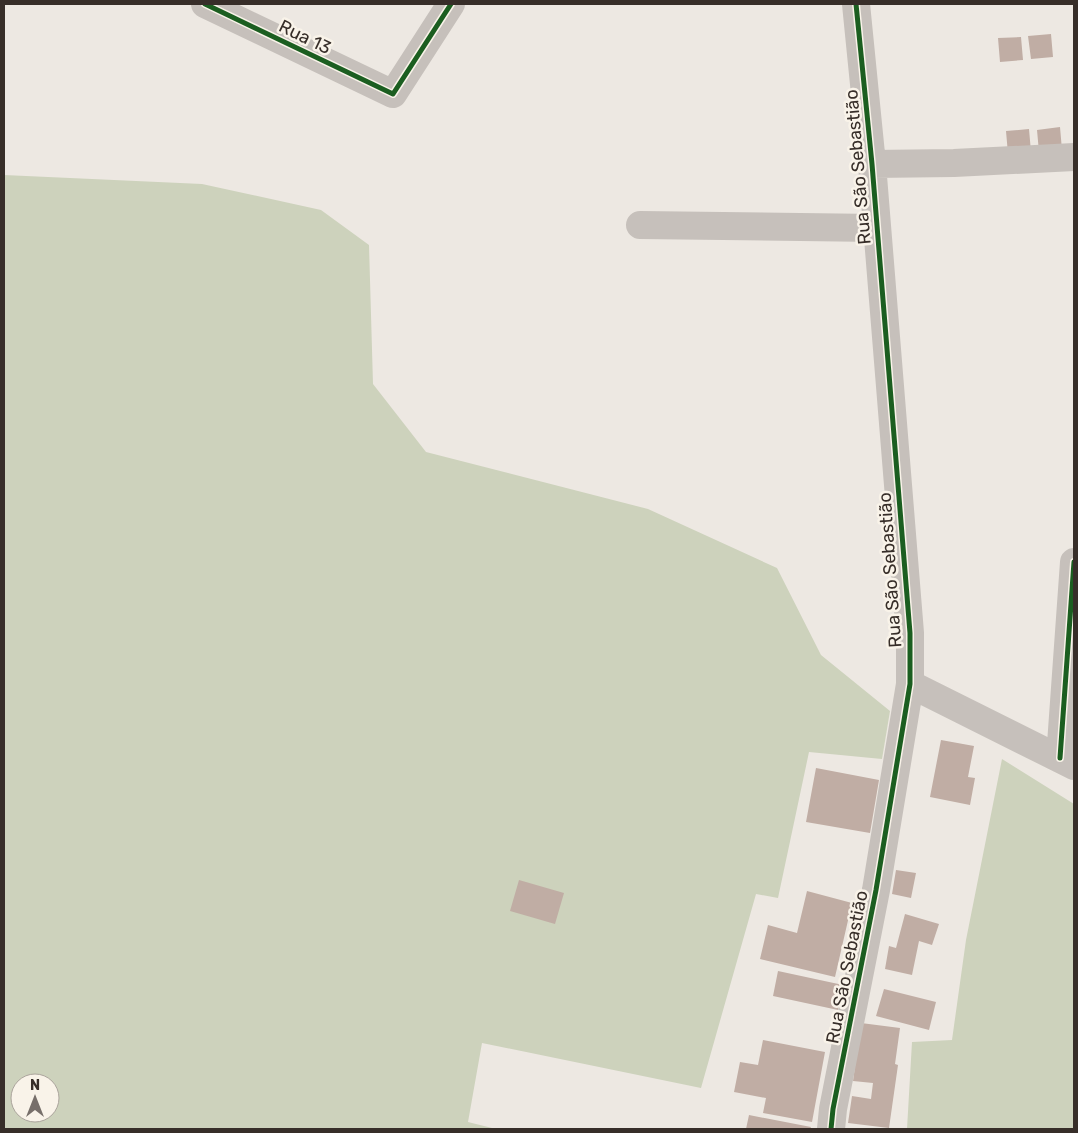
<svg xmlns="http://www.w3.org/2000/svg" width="1078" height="1133" font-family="Rubik,sans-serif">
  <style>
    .green { fill: #cdd2bc; fill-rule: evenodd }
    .building { fill: #c0ada4 }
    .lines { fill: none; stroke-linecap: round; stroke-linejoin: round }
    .minor { stroke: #c6c0bb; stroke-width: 28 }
    .cycleway-casing { stroke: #f9f3e9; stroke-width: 8 }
    .cycleway { stroke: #1b5e20; stroke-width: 5 }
    .labels { text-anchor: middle; stroke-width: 5; stroke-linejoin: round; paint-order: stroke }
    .street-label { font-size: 18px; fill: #372e29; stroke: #f9f3e9 }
  </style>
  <rect width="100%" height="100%" fill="#ede8e2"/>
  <path class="green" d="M4,175L202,184L321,210L369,245L373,384L426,452L648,509L777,568L821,655L890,711L882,759L809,752L778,898L756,894L701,1088L482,1043L468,1122L496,1129H4ZM20,1083H50V1113H20Z
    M1002,759L1074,804V1129H907L912,1042L952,1040L966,940Z"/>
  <path class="building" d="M1051,34L1053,57L1031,59L1028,36Z
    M1021,37L1023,60L1000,62L998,38Z
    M1060,127L1062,150L1039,152L1037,130Z
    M1029,129L1031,152L1008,154L1006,131Z
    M941,740L974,746L968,777L975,778L970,805L930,797Z
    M816,768L879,780L870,833L806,822Z
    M896,870L916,873L911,898L892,894Z
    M519,880L564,893L555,924L510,911Z
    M807,891L852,903L835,977L760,959L768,925L797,933Z
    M905,914L939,924L932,945L919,941L912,975L885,969L889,946L896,948Z
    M778,971L843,985L838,1010L773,996Z
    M884,989L936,1002L929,1030L876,1016Z
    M861,1023L900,1028L895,1064L898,1065L889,1128L848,1123L852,1096L871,1099L873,1083L853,1081Z
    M763,1040L825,1052L812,1122L763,1113L766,1098L734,1092L740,1062L758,1065Z
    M749,1115L811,1127L810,1129H746Z"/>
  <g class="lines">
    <path class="minor" d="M205,4L393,94L451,4
      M872,164L954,163L1074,157
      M640,225L877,228
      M910,684L1074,766
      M1060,758L1074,562
      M831,1129L833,1109L876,890L910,684V633L872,164L856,4"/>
    <defs>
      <path id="cycleway" d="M205,4L393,94L451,4
        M1060,758L1074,562
        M831,1129L833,1109L876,890L910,684V633L872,164L856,4"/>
    </defs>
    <use href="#cycleway" class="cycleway-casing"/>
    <use href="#cycleway" class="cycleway"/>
  </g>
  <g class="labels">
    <g class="street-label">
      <text transform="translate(305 37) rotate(26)" y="6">Rua 13</text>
      <text transform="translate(858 167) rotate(-95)" y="6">Rua São Sebastião</text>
      <text transform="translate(890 570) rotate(-94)" y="6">Rua São Sebastião</text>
      <text transform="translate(847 967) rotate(-79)" y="6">Rua São Sebastião</text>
    </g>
  </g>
  <rect width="1078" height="1133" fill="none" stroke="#372e29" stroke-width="10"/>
  <g transform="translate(35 1098)"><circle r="24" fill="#f9f3e9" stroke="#aba49c"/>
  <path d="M0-4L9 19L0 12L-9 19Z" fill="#776f6a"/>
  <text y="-8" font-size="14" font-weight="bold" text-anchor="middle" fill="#372e29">N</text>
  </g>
</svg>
